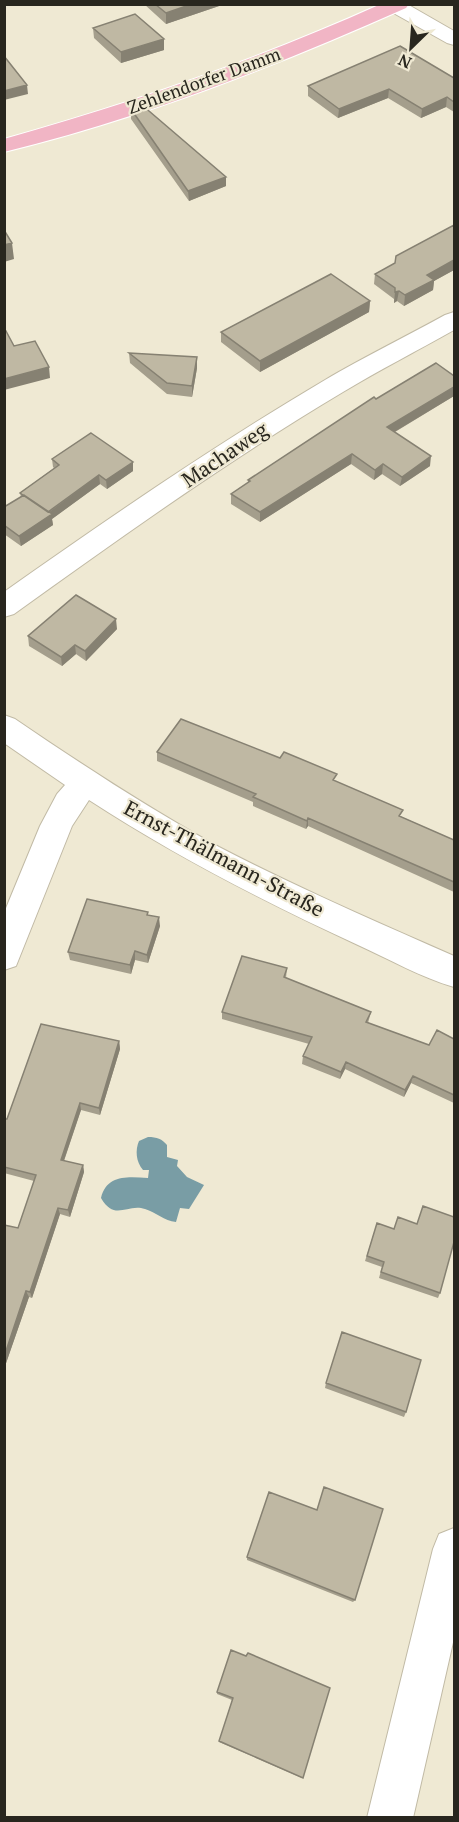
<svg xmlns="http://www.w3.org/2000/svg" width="459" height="1822" font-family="'PT Serif',serif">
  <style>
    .water { fill: #799da5 }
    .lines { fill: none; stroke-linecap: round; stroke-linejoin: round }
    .minor-casing { stroke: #c1baa5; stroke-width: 2 }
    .major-casing { stroke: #fff; stroke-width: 2 }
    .minor { fill: #fff; fill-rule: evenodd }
    .major { fill: #f1b5c5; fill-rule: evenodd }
    .wall { fill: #a49e8c }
    .shaded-wall { fill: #868172 }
    .building { fill: #bfb8a3; stroke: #868172; stroke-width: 1.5 }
    .labels { text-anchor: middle; stroke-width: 4.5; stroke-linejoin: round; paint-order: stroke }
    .far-street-label { font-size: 18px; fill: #28261e; stroke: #efe9d3 }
    .street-label { font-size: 21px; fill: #28261e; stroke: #efe9d3 }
  </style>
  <rect width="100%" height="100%" fill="#efe9d3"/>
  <path class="water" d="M148,1137C157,1137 162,1139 167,1145V1157L178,1160L177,1166L187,1177L204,1185L189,1209L180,1208L176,1222C164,1221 156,1212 145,1209C127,1203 115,1222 101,1198C107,1174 128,1177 148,1178L149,1170H143C136,1162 135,1150 139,1141Z"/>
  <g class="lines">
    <defs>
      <path id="minor" d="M386,4H407L454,31V45L447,43L388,10Z
        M454,312V330C417,351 379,370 343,392C229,460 121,537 14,614L4,617V592C109,518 215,445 325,380C364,357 405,337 445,315Z
        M4,715L15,719C81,764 148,808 219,847C296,887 375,921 454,956V987C422,978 389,959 358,945C265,902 175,856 89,800L72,826L16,966L4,970V913L40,826L57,794L65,785L4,743Z
        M454,1528V1638L413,1818H367L433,1549L439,1534Z"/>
      <path id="major" d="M381,4H409L406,8C276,66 143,118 4,152V139C133,103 259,59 381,4Z"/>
    </defs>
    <use href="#minor" class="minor-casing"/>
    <use href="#major" class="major-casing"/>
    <use href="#minor" class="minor"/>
    <use href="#major" class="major"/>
  </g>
  <path class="wall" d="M144,4H222V5L166,24Z
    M93,28L164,39V50L121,63L94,38Z
    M454,78V112L446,107L421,118L388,98L338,118L308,96V86Z
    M131,109L226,177V186L189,201L131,119Z
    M454,225V270L434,281L433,290L404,306L397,301L394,303V299L374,284L375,274L395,264L396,256Z
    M370,301L369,312L260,372L221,342V332Z
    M129,353L197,368L192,397L167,394L130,363Z
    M454,376V396L395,432L430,466L400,486L382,474L374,480L351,464L260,522L231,504V494L248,483V480L376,399Z
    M52,459L133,471L107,489L100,484L52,519L53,525L21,546L4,534V507L21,497L20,493L54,468L53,467Z
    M117,629L86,661L76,654L62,666L29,646L28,636Z
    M157,752L336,782L402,817L454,840V892L308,826L306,829L253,806V802L157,761Z
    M148,912V915L160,926L148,963L135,960L131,974L70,960L68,952Z
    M287,968L286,978L371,1012L368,1023L429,1045L454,1039V1103L411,1083L404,1097L345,1069L340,1079L302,1064L303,1056L309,1044L222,1019V1012Z
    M119,1041L120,1049L100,1115L81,1110L64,1161L83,1165L84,1172L70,1217L60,1214L32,1298L29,1297L4,1369L18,1228L34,1181L4,1173V1119H7Z
    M377,1223L440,1293L438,1298L379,1278L382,1267L365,1261Z
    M326,1383L406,1412L404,1417L325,1388Z
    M317,1510L355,1600L353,1602L247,1560V1557Z
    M231,1650L303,1778H302L219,1742L232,1700L217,1694V1692Z"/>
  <path class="shaded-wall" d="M192,4L222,5L166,24V13Z
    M164,39V50L121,63V52Z
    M27,85L28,94L4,100V91Z
    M389,89L388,98L338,118L339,109Z
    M447,97L446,107L421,118L422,109Z
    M226,177V186L189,201L188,191Z
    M12,243L14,259L4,262V245Z
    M454,260V270L434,281L433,290L404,306L405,295L427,275Z
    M399,291L397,301L394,303L395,292Z
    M370,301L369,312L260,372V361Z
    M197,357V368L192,397V386Z
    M49,367L50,378L4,390V379Z
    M454,387V396L386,437L387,427Z
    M352,454L351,464L260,522V512Z
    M431,456L430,466L400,486L402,477Z
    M133,462V471L107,489L106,480Z
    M383,464L382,474L374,480L375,470Z
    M99,475L100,484L52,519L53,525L21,546L19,536L48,513Z
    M116,619L117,629L86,661L85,651Z
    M75,645L76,654L62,666L61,657Z
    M308,818V826L306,829L307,821Z
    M159,917L160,926L148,963L147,955Z
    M135,951V960L131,974L130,965Z
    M119,1041L120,1049L100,1115L99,1108Z
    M346,1062L345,1069L340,1079L341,1072Z
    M413,1076L411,1083L404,1097L405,1090Z
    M80,1103L81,1110L62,1166L61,1160Z
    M83,1165L84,1172L70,1217L68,1210Z
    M58,1208L60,1214L32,1298L30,1292Z
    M26,1291L29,1297L4,1369V1357Z"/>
  <path class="building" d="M155,4H192L166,13Z
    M135,14L164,39L121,52L93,28Z
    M400,46L454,78V102L447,97L422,109L389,89L339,109L308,86Z
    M4,56L27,85L4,91Z
    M142,105L226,177L188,191L131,109Z
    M454,225V260L427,275L434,280L405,295L399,291L395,292V288L375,274L395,263L396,256Z
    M4,230L12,243L4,245Z
    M331,274L370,301L260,361L221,332Z
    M6,331L14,346L35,341L49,367L4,379V332Z
    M129,353L197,357L192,386L167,383Z
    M436,363L454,376V387L387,427L431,456L402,477L383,464L375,470L352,454L260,512L231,494L250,481L248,480L374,397L376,399Z
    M91,433L133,462L106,480L99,475L48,512L20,493L59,465L52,459Z
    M24,495L52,514L19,536L4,525V507Z
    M76,595L116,619L85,651L75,645L61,657L28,636Z
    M181,719L280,758L284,752L337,774L333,780L403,810L399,816L454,840V882L308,818L307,821L253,797L256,794L157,752Z
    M87,899L148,912L147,915L159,917L147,955L135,951L130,965L68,952Z
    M242,956L287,968L284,977L371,1012L366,1022L429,1045L437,1030L454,1039V1095L413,1076L405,1090L346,1062L341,1072L303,1056L312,1037L222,1012Z
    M41,1024L119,1041L99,1108L80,1103L61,1160L83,1165L68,1210L58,1208L30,1292L26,1291L4,1357V1225L18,1228L36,1175L4,1167V1119H7Z
    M423,1206L454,1217V1242L440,1293L381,1272L384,1262L367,1256L377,1223L394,1229L398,1217L417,1224Z
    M342,1332L421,1360L406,1412L326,1383Z
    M324,1487L383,1509L355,1600L247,1557L269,1492L317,1510Z
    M231,1650L246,1656L248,1653L330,1688L303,1778L219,1741L233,1698L217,1692Z"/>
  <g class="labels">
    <g class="far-street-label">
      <text transform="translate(204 81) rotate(-20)" y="6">Zehlendorfer Damm</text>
    </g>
    <g class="street-label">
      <text transform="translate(225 455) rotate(-34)" y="7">Machaweg</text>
      <text transform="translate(224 859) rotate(28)" y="7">Ernst-Thälmann-Straße</text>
    </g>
  </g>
  <rect width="459" height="1822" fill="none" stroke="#28261e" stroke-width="12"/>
  <g transform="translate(411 48) rotate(205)" stroke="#efe9d3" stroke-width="4.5" paint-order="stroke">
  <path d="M0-4.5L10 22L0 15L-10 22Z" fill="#28261e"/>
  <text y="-9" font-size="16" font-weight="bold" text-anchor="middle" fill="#28261e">N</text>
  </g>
</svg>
